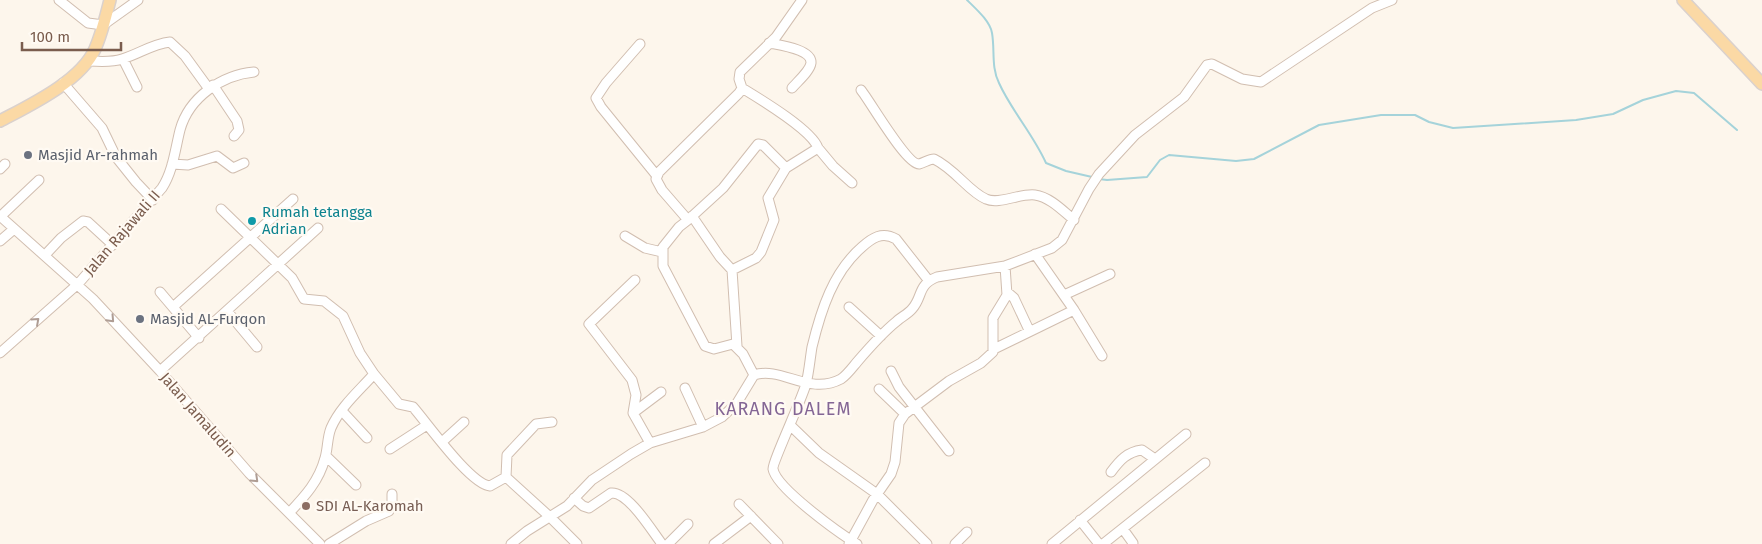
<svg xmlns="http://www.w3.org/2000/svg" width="1762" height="544" font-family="'Fira Sans',sans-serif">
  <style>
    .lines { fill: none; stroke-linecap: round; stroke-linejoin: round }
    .stream { stroke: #a5d3da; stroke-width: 2 }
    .minor-casing { stroke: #d1beb0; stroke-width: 11 }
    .major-casing { stroke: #dad1cd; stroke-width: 14 }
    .minor { stroke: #fff; stroke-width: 9 }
    .major { stroke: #fbd9a5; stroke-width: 11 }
    .oneway { stroke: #af9d94 }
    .worship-dot { fill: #6b7280; stroke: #fffaf3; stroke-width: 2 }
    .culture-dot { fill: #0f9aa8; stroke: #fffaf3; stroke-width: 2 }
    .education-dot { fill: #8d6e63; stroke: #fffaf3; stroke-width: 2 }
    .labels { text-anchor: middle; stroke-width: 4.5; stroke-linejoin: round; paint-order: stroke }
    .worship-label { font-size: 15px; fill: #5b616d; stroke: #fffaf3; text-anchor: start }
    .culture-label { font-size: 15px; fill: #0d838f; stroke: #fffaf3; text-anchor: start }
    .street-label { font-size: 15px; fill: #7a5c4d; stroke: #fffaf3 }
    .education-label { font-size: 15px; fill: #785e54; stroke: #fffaf3; text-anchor: start }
    .quarter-label { font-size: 18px; letter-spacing: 1px; fill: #846695; stroke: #fffaf3 }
  </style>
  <rect width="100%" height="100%" fill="#fdf6ec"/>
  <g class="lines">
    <path class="stream" d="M967,0C976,9 990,21 992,33C995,50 991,67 999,83C1011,110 1033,134 1046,163L1066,171L1092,177
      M1099,179L1107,180L1147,177L1160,160L1169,155L1236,161L1254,159L1319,125L1381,115H1415L1429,122L1453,128L1576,120L1613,114L1643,100L1676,91L1694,93L1737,130"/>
    <defs>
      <path id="minor" d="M59,0L88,23L103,25L138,0
        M769,43C778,45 812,49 811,63C810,71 797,82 792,88
        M640,44L606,83L596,98L601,107L657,176
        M123,59L137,87
        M87,61C99,61 110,63 122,59C139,54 152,44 170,42L185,56L209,89
        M63,83L102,128L116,157L136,182L153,200
        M213,85L237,121L239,130L234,136
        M742,88C760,99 812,130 818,148
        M861,90C870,101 906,164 919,164C924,163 929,159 934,159C955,169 969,192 986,199C999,205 1020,193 1035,195C1050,197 1063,211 1074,220
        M172,164L188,165L217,156L233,168L244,163
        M0,169L5,164
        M221,209L292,278L304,299L324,301L343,316L360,353L374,374L399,404L413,407C428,424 470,484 490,486L506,477
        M0,216L93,299L160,371L249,473L320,544
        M1,216L39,180
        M692,216L720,257L732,270L756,258L761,252L774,220L768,198L786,168
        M688,220L723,188L758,144L763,145L786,168L818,148L833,166L852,183
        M625,236L645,248L662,252
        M0,241L14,229
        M1035,254L1074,310L1102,356
        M45,255L61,238L83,221L88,222L113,245
        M732,270L737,346
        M635,280L589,324L632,380L636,395L633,413L650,443
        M160,292L199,338
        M1007,292L1014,298L1029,330
        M1064,295L1110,274
        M173,307L293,199
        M849,307L881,336
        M227,311L257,347
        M994,349L1074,310
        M0,353L78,284L162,188C173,171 175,150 180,130C189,97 222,75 254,72
        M160,371L318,228
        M891,371L899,387L949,451
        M754,375L743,354L733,344L714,349L705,346L663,266V247L679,227L688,220L662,190L656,179L659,172L739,93L742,88L739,79L740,72L776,37L802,0
        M685,388L703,427
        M879,389L905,414
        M342,411L367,438
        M633,413L661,392
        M552,422L536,424L507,455L506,477L550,517L577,544
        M791,426L819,453L877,494L927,544
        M442,442L464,422
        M390,449L427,425
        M326,456L356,485
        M1111,472C1120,460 1127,452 1142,450L1155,459
        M574,498L583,506L589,508L611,493C628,491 652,531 662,544
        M739,504L778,544
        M290,512C305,496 319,481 325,458C328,448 327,438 331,428C340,407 359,391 374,374
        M1080,520L1099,544
        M1123,529L1133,543
        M329,544L366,521L389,511L392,504V494
        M511,544L527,531L567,506L592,480L631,454L650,443L703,427L722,417L737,403L754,375C782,366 809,396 841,379C847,375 852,368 857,362C869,348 882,333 897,321C901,317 908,314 912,309C923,297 917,285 937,277L1005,266
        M668,544L688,524
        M714,544L751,516
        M849,544L873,500L891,474L895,462L899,423L905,414L949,381L981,363L993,352V318L1007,295L1005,266L1052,248L1062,240L1089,189L1099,174L1135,135L1184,97L1207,65L1212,64L1242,79L1261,82L1372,8L1392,0
        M857,544C839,533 776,488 773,469C772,463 802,399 806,384C809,372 810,359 812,347C821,310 833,272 862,247C872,238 882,231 896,239L929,281
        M955,544L967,532
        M1052,544L1186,434
        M1103,544L1205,463"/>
      <path id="major" d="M1683,0L1762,84
        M0,121C30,105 81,81 95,49C102,33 106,16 110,0"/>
    </defs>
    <use href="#minor" class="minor-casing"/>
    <use href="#major" class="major-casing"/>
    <use href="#minor" class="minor"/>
    <use href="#major" class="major"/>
  </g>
  <defs><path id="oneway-chevron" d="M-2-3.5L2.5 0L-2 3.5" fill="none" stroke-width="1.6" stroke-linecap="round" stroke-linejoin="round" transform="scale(1.25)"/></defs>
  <g class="oneway">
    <use href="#oneway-chevron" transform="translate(111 319) rotate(47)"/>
    <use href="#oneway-chevron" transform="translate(36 321) rotate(-42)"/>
    <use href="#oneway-chevron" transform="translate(255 479) rotate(44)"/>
  </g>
  <g class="worship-dot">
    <circle cx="28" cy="155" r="5"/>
    <circle cx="140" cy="319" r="5"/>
  </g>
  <circle class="culture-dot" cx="252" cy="221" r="5"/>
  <circle class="education-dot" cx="306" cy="506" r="5"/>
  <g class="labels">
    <g class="worship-label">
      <text x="38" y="160">Masjid Ar-rahmah</text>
      <text x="150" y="324">Masjid AL-Furqon</text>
    </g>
    <g class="culture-label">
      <text x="262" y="217">Rumah tetangga<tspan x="262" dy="17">Adrian</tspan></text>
    </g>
    <g class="street-label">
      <text transform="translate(122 233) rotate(-49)" y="5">Jalan Rajawali II</text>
      <text transform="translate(198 415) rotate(49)" y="5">Jalan Jamaludin</text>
    </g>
    <g class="education-label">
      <text x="316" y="511">SDI AL-Karomah</text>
    </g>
    <g class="quarter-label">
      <text x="783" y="415">KARANG DALEM</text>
    </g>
  </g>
  <path d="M22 42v8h99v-8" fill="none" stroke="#7a5c4d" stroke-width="2.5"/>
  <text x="30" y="42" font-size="15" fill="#7a5c4d" stroke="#fffaf3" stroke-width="4" paint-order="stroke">100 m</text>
</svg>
